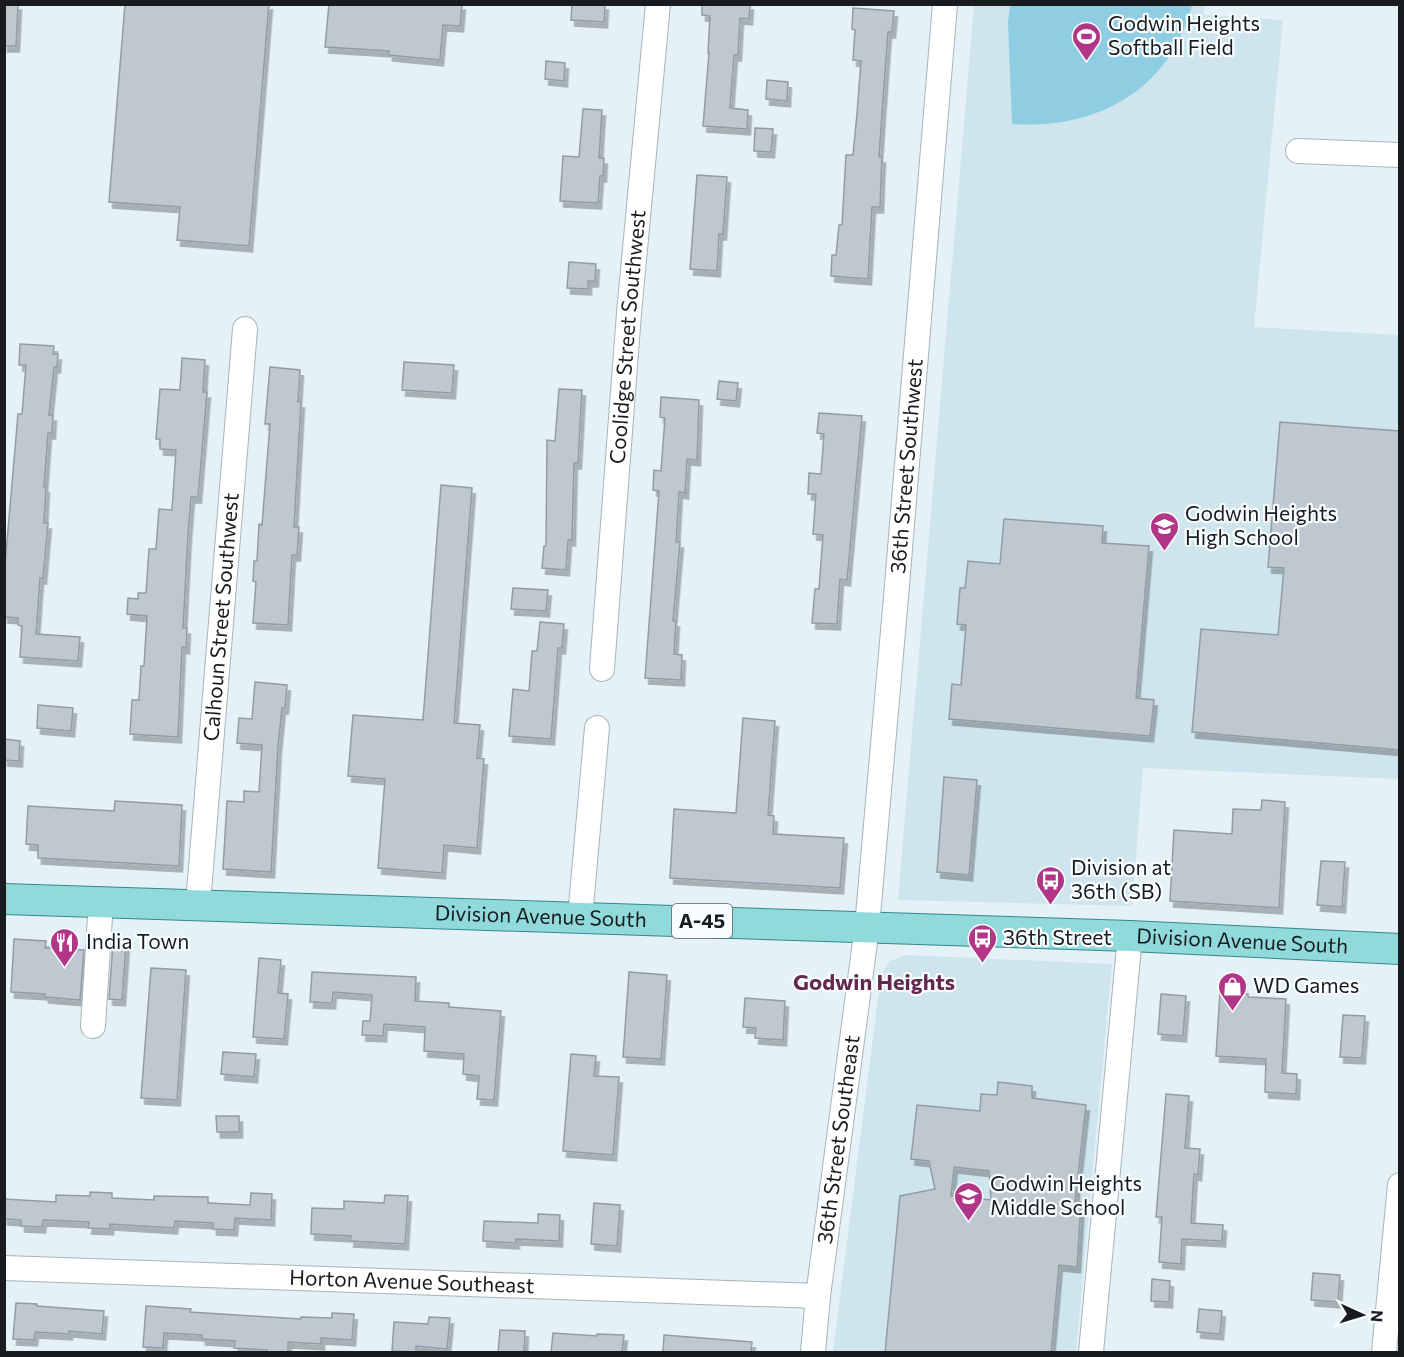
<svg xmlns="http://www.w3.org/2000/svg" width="1404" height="1357" font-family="Commissioner,sans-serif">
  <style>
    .built { fill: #cfe5ed }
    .green { fill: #8fcde3 }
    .building { fill: #bfc8d0; stroke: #939ca4; stroke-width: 1.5; fill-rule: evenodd; filter: url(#shadow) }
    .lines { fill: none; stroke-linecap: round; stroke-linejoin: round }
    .minor-casing { stroke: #a8b4b9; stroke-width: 26 }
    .major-casing { stroke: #36878b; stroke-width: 32 }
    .minor { stroke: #fff; stroke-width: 24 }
    .major { stroke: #90dadc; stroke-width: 30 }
    .labels { text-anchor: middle; stroke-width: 4.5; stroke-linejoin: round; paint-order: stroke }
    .shield { fill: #f8fdff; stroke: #5b6062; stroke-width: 1.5 }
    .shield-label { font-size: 20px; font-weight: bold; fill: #181c1e }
    .poi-label { font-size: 21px; fill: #181c1e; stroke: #f8fdff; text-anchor: start }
    .street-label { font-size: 21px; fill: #181c1e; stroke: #f8fdff }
    .neighbourhood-label { font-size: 22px; font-weight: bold; fill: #64274e; stroke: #f8fdff }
  </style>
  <defs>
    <filter id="shadow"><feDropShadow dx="3.5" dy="6" stdDeviation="0" flood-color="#0004"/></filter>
  </defs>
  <rect width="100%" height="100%" fill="#e4f1f6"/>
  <path class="built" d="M974,5H1204V15L1283,20L1254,327L1399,335V779L1143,768L1132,906L898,900Z
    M906,955L1112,964L1076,1352H833L881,975L890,961Z"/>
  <path class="green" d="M1010,5V4L1192,5C1170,90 1097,130 1012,124L1008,22Z"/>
  <path class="building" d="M4,4H18L16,46H4Z
    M125,4H269L249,246L177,240L180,207L109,202Z
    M329,4H462L460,26L443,25L440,60L389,55V51L325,47Z
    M572,4H605L604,22L571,20Z
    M702,4H750L749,19L740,18L738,55H734L730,108L748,110L747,129L703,126L709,53H708L710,16L702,15Z
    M853,8L894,11L892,32H888L883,99L879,157H882L880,207H872L868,279L831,276L832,255H836L839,225H842L846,155H853L857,114L861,61L853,60L855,30L852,29Z
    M546,61L565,63L564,81L545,79Z
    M767,80L788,82L787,101L766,99Z
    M583,109L602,110L599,158H604L603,176H600L598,203L560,201L563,156L579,157Z
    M755,128L773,129L771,152L754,151Z
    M697,175L727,177L723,234H719L717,271L690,269Z
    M569,262L596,264L595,281H588V289L567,288Z
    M20,344L54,346L53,354H58L57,367H54L49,415H53L52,433H48L44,487H46L44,523H48L43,578H40L36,634L80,637L78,661L20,657L22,626L18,625V618L4,617V576L15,449L18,414H22L26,365H19Z
    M182,358L205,360L203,392H207L198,497H191L188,534L183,628H187L186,648L182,647L178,737L130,734L132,700H139L141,666H144L147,616L127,614L128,598L138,599V593H146L149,549H156L159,509L172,510L176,450L160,449V439H156L160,389L180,390Z
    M404,362L454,365L452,393L402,390Z
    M270,367L300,370L298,402H301L294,527H299L297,555H292L288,625L253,623L256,582L253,581L254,561H257L259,524L262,525L270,424H265Z
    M719,381L738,383L736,401L717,399Z
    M559,389L582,390L578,463H574L572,540H568L566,570L542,568L544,546H546L547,440L555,441Z
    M661,397L699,400L697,460L687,459L685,493L679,492L676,542H680L673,621H676L674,654L682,655L681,680L645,678L659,491L653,490L654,470L661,471L665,418L660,417Z
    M819,413L862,416L847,580L840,579L837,624L812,623L815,589H819L823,535L813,534L816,494H808L809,473L821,474L824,434L817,433Z
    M1280,422L1400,431V750L1192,732L1201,629L1278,635L1284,568L1268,567Z
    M441,485L472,488L454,723L480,725L477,758L484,759L477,848L444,845L442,873L378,868L385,779L348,776L353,715L423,720Z
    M1004,519L1103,526L1102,543L1149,546L1136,698L1154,700L1150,736L949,719L952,684L961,685L966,625L957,624L960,588H965L968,561L1000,564Z
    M513,588L548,590L546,611L511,609Z
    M540,622L564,624L562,648H558L551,739L509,736L513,689L529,691L532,651H537Z
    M255,682L287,685L285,708H282L278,746L271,872L223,869L227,801L244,802V791L259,792L262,745L237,743L239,718L252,719Z
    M38,705L73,708L71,731L37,728Z
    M743,718L775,721L768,815L774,816L773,834L844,838L840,888L670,878L674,809L736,813Z
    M4,739L20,741L19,761L4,760Z
    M944,777L977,780L969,875L937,872Z
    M1262,800L1285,802L1279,908L1170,901L1174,830L1232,834L1233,809L1261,810Z
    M115,801L182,805L179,866L38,858V845L26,844L28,806L114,811Z
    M1321,861L1345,862L1342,907L1317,905Z
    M14,939L46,941L45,948L84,950L80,1000L45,997V994L11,992Z
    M113,942L126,943L122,1000L109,999Z
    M259,958L281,960L278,993L288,994L284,1039L253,1037Z
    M151,968L186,970L177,1100L141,1098Z
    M312,972L416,977L415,1001L449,1003V1007L501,1011L494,1100L477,1099L479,1076L463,1074L464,1054L424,1051L425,1027L384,1024L383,1036L362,1035L363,1021H370L372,995L333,992L332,1003L310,1002Z
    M629,972L667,975L661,1059L623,1057Z
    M1220,992L1248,994V997L1286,999L1282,1073L1297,1074L1296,1094L1265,1092L1266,1059L1216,1056Z
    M1161,994L1186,996L1183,1036L1158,1034Z
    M745,998L785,1001L783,1040L755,1038L756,1028L743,1027Z
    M1343,1015L1365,1016L1362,1058L1340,1057Z
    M223,1052L256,1054L254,1077L221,1074Z
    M571,1054L596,1056L594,1076L619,1077L613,1155L563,1151Z
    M998,1082L1032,1086V1098L1086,1105L1075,1202H1081L1077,1267L1059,1265L1051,1353H885L900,1196L935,1189L929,1161L911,1159L917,1105L980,1111L981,1094L997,1095ZM954,1167L989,1171L991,1200L951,1196Z
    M1166,1094L1189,1096L1185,1148L1200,1149L1198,1175L1194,1174L1191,1223L1223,1225L1222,1241L1182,1239L1181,1264L1159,1262L1162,1217H1156Z
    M216,1116H239V1132H217Z
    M90,1192L112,1193V1198L154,1200V1196L208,1197V1203L250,1205L251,1193L272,1194L271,1220L235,1218L234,1230L213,1229V1223L175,1221L174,1228L110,1224V1229L88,1228L89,1222L43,1220L42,1227L21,1226V1220L4,1219V1199L56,1202V1195L90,1196Z
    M385,1195L408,1196L405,1244L350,1241L351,1236L311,1234L312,1208L344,1209V1201L384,1203Z
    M594,1203L620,1205L617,1246L591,1244Z
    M538,1214L560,1215L559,1241L516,1239V1243L483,1241L484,1221L538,1223Z
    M1313,1273L1340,1275L1338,1302L1311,1300Z
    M1152,1279L1170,1281L1169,1302L1151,1301Z
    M16,1303L37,1304V1306L104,1311L102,1334L69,1331V1334L35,1332L34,1340L13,1339Z
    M146,1306L191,1309L190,1312L301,1319V1317L332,1318V1313L354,1314L352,1340L321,1338V1344L288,1342V1353H267V1350L234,1348L235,1341L202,1339V1335L164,1333L163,1348L143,1347Z
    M1199,1309L1222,1311L1220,1334L1197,1332Z
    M429,1317L450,1318L447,1349L416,1346V1352L392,1351L394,1322L428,1324Z
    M500,1330L525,1331L524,1353H498Z
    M553,1333L597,1336V1334L624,1335L622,1353H551Z
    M664,1335L752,1342L751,1353H663Z"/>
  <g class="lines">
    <defs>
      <g id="minor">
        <path d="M1298,151L1400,155"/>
        <path id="s1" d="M602,669L629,313L658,4"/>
        <path id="s2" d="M198,904L245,329"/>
        <path d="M580,917L597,728"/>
        <path d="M93,1026L101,901"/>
        <path id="s3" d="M4,1268L818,1296"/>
        <path id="s4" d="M813,1352L818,1296L867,927L896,597L945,4"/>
        <path d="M1091,1352L1130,936"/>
        <path d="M1384,1352L1400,1185"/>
      </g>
      <g id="major">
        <path id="s5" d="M4,899L1130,936L1400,949"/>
      </g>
    </defs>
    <use href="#minor" class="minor-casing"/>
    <use href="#major" class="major-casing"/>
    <use href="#minor" class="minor"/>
    <use href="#major" class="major"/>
  </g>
  <defs>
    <symbol id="stadium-pin" viewBox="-11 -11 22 30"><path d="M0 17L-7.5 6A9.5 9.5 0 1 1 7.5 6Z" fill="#b13688" stroke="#f8fdff"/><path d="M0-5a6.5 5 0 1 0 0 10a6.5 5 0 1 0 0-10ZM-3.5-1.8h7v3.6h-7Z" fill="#fff"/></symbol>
    <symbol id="school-pin" viewBox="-11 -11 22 30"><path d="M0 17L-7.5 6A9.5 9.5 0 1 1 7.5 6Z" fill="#b13688" stroke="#f8fdff"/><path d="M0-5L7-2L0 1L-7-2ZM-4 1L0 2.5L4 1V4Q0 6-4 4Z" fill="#fff"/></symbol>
    <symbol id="bus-pin" viewBox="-11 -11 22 30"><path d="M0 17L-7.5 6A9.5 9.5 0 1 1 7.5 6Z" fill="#b13688" stroke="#f8fdff"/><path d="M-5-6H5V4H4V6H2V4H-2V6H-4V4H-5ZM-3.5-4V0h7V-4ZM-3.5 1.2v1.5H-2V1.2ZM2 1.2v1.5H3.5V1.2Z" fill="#fff"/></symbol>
    <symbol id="restaurant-pin" viewBox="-11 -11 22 30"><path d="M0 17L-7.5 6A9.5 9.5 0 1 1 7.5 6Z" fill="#b13688" stroke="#f8fdff"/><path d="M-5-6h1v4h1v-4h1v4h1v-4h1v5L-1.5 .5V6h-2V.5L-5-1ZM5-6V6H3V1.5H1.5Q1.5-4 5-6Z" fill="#fff"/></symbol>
    <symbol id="shop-pin" viewBox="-11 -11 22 30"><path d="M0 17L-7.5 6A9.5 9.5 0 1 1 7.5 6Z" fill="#b13688" stroke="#f8fdff"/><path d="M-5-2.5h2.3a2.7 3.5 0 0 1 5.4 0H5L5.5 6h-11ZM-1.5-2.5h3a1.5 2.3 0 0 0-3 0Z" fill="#fff"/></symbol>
  </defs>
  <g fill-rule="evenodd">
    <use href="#stadium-pin" x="1070" y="20" width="33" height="45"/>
    <use href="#school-pin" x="1148" y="510" width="33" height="45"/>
    <use href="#bus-pin" x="1034" y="864" width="33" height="45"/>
    <use href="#bus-pin" x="966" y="922" width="33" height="45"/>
    <use href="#restaurant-pin" x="48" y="926" width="33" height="45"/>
    <use href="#shop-pin" x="1216" y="970" width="33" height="45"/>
    <use href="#school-pin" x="952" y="1180" width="33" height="45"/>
  </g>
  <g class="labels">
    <rect class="shield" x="672" y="904" width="60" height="34" rx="4.5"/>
    <g class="shield-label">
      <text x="702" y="928">A-45</text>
    </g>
    <g class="poi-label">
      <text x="1108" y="31">Godwin Heights<tspan x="1108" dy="24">Softball Field</tspan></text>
      <text x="1185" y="521">Godwin Heights<tspan x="1185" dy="24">High School</tspan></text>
      <text x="1071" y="875">Division at<tspan x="1071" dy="24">36th (SB)</tspan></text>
      <text x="1003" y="945">36th Street</text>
      <text x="86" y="949">India Town</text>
      <text x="1253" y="993">WD Games</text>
      <text x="990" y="1191">Godwin Heights<tspan x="990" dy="24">Middle School</tspan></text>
    </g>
    <g class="street-label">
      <text dy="7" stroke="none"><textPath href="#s1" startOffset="333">Coolidge Street Southwest</textPath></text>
      <text dy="7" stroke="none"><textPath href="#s4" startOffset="891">36th Street Southwest</textPath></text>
      <text dy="7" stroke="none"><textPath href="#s2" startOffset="288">Calhoun Street Southwest</textPath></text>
      <text dy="7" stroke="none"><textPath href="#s5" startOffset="537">Division Avenue South</textPath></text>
      <text dy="7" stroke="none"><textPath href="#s5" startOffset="1239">Division Avenue South</textPath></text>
      <text dy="7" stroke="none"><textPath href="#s4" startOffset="214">36th Street Southeast</textPath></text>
      <text dy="7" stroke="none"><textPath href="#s3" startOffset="408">Horton Avenue Southeast</textPath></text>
    </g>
    <g class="neighbourhood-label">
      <text x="874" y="990">Godwin Heights</text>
    </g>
  </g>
  <rect width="1404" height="1357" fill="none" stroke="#181c1e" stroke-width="12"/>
  <g transform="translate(1362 1315) rotate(94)" stroke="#f8fdff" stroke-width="4.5" paint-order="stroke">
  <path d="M0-4.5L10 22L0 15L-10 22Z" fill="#181c1e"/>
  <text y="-9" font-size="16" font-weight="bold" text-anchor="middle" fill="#181c1e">N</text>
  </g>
</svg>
